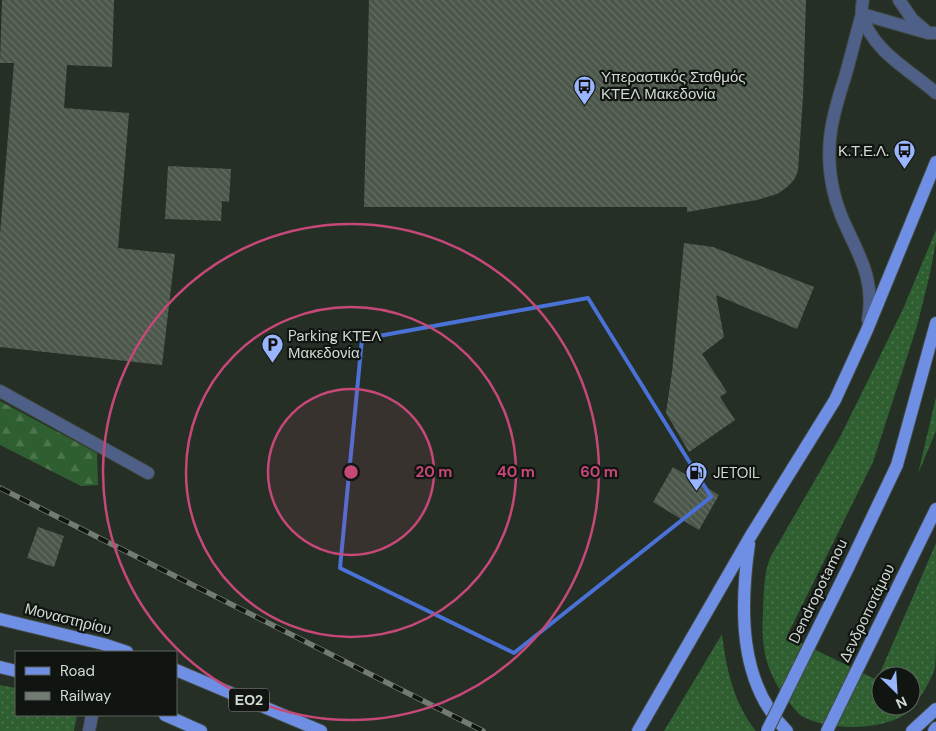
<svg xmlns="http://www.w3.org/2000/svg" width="936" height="731" font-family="'DM Sans',sans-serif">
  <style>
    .grass { fill: url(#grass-dots); fill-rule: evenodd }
    .forest { fill: url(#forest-firs) }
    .building { fill: url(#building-back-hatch) }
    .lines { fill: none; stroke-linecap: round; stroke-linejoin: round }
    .minor-casing { stroke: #414a41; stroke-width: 14 }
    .major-casing { stroke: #414a41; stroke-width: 14 }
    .minor { stroke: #4e5f88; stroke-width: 12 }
    .major { stroke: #6f8fe5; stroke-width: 12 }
    .rail-casing { stroke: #737c73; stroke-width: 5.5 }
    .rail { stroke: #111511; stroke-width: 4; stroke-dasharray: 11; stroke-linecap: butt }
    .major-bridge-casing { stroke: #414a41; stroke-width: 14; stroke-linecap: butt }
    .major-bridge { stroke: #6f8fe5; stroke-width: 12 }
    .marked { fill: none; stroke: #4a71d6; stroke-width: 4; stroke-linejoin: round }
    .ring { fill: none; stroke: #c64879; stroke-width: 2.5 }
    .labels { text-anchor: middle; stroke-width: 4.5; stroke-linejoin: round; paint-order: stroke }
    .shield { fill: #111511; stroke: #989e98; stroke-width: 1 }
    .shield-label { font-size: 14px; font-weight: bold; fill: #d2d9d2 }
    .poi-label { font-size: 15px; fill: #d2d9d2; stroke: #111511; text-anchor: start }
    .street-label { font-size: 15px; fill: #d2d9d2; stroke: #111511 }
    .centre { fill: #c64879; stroke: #111511; stroke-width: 2.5 }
    .ring-label { font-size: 15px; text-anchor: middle; font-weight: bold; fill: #c64879; stroke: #111511; stroke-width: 4.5; stroke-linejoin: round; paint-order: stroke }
  </style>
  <defs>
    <pattern id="grass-dots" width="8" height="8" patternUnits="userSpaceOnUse" patternTransform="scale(1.25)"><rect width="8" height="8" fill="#2f5f30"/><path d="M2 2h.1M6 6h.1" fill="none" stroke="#4c754d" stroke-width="1.8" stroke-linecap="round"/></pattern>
    <pattern id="forest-firs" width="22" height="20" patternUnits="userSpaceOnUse" patternTransform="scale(1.25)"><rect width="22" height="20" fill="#2f5f30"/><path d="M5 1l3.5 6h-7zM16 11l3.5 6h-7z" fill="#4c754d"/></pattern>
    <pattern id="building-back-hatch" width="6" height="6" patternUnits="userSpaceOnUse" patternTransform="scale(1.25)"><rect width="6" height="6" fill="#4c574b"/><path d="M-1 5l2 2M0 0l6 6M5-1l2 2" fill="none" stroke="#656f64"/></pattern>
  </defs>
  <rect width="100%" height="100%" fill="#252f25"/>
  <path class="grass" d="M936,230V242L929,278L917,326L873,462L787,636L877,680L936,543C936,573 936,604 936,634C936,644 936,658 935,668C929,685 918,703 904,715C879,731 826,731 800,715C795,710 790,704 786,698C765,670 761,646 763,612C764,593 763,574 771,556L841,435L903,309ZM881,676H911V706H881Z
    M936,397V431L918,474Z
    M722,634C726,668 734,704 756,731H664Z
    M0,685L16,688V715H77L74,731H0Z"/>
  <path class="forest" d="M0,401L97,453L98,485L81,486L0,445Z"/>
  <path class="building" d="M2,0H114L112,67L67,65L64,108L129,113L118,248L175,254L162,365L0,347V234L14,63H0Z
    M369,0H806L803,96L798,171L794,180L786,188L777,194L757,200L687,212V207H364Z
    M168,166L231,169L229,202L222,201L221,221L165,219Z
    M684,243L713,247L814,287L797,329L716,295L724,337L702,354L727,392L720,397L735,420L689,452L666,413L672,372Z
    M673,467L719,495L699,530L653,502Z
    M38,527L64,536L54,567L27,558Z"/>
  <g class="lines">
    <defs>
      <path id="minor" d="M863,0C862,5 861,11 862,15C872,51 910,70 936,93
        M899,0L912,19L926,31
        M862,14C856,35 851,56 845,77C832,117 824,147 833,189C843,238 878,265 868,320
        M862,14L928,33H936
        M0,391L148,473
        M89,731L92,715"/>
      <path id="major" d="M897,465L936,323
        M749,544C740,607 738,683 787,731
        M0,619L103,644L127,652
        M0,667L16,671
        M176,670L321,731
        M165,715L201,731
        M638,731L750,537L835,400L867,330L936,162
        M827,731L936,509
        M912,731L936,709
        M934,731L936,728"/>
    </defs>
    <use href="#minor" class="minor-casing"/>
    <use href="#major" class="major-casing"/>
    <use href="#minor" class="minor"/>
    <use href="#major" class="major"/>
    <defs>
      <path id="rail" d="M0,488L483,731"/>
    </defs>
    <use href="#rail" class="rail-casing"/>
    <use href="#rail" class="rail"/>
    <defs>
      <path id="major-bridge" d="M767,731L848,568L897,465"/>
    </defs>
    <use href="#major-bridge" class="major-bridge-casing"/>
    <use href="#major-bridge" class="major-bridge"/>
  </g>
  <path class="marked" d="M588,298L711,497L514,653L340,568L362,339Z"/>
  <circle cx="351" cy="472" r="83" fill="#c64879" fill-opacity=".12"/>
  <g class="ring">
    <circle cx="351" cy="472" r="83"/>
    <circle cx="351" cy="472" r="165"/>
    <circle cx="351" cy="472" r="248"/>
  </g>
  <defs>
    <symbol id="bus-pin" viewBox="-11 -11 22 30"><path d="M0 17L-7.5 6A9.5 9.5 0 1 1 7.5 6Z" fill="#99b5fd" stroke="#111511"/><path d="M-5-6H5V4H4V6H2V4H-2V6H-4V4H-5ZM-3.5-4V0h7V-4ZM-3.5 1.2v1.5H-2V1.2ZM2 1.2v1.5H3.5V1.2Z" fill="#111"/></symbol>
    <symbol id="parking-pin" viewBox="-11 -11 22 30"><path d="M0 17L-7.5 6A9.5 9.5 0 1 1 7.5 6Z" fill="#99b5fd" stroke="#111511"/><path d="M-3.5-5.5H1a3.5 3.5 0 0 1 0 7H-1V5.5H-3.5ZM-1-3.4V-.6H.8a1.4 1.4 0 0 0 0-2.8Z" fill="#111"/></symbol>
    <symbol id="fuel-pin" viewBox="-11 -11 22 30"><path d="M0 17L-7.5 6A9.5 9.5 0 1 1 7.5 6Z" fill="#99b5fd" stroke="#111511"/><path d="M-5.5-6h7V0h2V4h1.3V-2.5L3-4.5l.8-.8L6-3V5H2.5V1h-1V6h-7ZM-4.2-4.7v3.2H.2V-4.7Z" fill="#111"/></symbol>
  </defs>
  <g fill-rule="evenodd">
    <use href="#bus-pin" x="572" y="74" width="25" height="34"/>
    <use href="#bus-pin" x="892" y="138" width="25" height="34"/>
    <use href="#parking-pin" x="260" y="332" width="25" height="34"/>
    <use href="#fuel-pin" x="684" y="460" width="25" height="34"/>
  </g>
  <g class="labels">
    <rect class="shield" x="229" y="688.5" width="40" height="23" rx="4"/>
    <g class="shield-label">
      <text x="249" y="705">ΕΟ2</text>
    </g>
    <g class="poi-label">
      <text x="601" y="82">Υπεραστικός Σταθμός<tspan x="601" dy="17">ΚΤΕΛ Μακεδονία</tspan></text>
      <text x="889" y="156" text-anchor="end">Κ.Τ.Ε.Λ.</text>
      <text x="288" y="341">Parking ΚΤΕΛ<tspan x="288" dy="17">Μακεδονία</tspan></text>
      <text x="713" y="478">JETOIL</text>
    </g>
    <g class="street-label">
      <text transform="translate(818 591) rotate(-64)" y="5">Dendropotamou</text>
      <text transform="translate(867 613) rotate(-64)" y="5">Δενδροποτάμου</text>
      <text transform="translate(68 619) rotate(14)" y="5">Μοναστηρίου</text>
    </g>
  </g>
  <circle cx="351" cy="472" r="8" class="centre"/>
  <g class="ring-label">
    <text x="434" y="477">20 m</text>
    <text x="516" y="477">40 m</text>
    <text x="599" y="477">60 m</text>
  </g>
  <rect x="15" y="651" width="162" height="65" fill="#111511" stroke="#5e635e"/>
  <rect x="25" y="667" width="25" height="8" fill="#6f8fe5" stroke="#5e635e"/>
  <text x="60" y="676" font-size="15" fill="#d2d9d2">Road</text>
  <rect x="25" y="692" width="25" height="8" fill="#737c73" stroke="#5e635e"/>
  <text x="60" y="701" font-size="15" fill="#d2d9d2">Railway</text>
  <g transform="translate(896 691) rotate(155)"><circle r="24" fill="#111511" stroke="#5e635e"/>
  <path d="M0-4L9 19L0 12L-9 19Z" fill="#99b5fd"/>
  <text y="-8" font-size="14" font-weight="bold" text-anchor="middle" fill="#d2d9d2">N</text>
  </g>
</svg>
